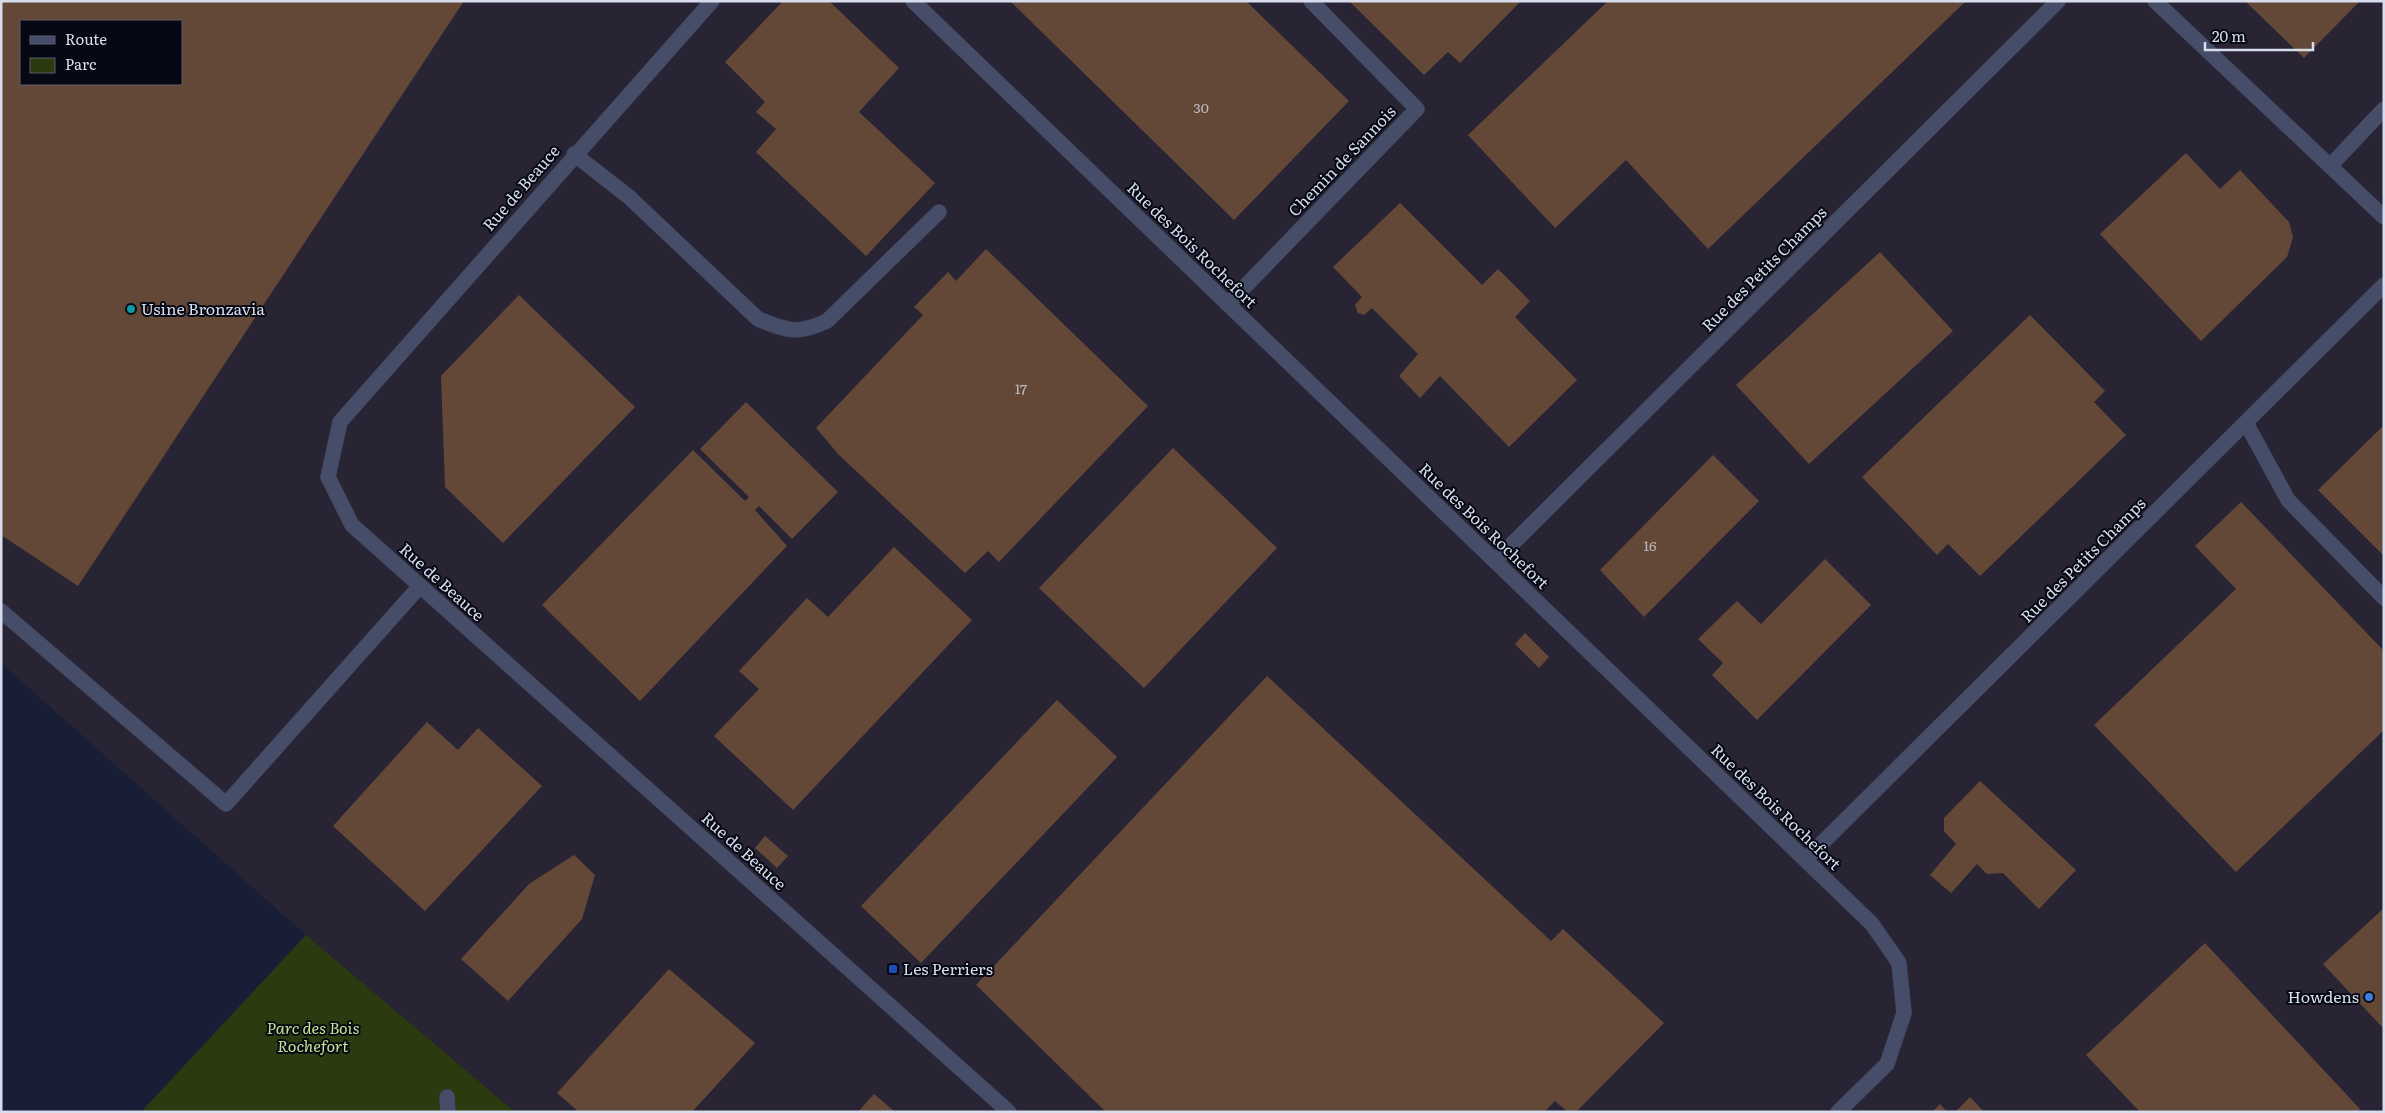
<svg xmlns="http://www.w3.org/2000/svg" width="2385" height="1113" font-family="Literata,serif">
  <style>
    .industrial { fill: #292434; fill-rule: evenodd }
    .green { fill: #2b3b0f }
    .building { fill: #644837; fill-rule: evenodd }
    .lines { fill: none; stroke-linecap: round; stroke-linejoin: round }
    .lane-casing { stroke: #373a4f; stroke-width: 16 }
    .street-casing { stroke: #373a4f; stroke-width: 16 }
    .lane { stroke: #464d69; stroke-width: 15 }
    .street { stroke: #464d69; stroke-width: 15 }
    .culture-dot { fill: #0f9aa8; stroke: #060913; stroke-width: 2 }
    .transit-dot { fill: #1a4fb4; stroke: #060913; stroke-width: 2 }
    .shop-dot { fill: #3f7fe0; stroke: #060913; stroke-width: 2 }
    .labels { text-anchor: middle; stroke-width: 4; stroke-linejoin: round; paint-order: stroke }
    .number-label { font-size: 14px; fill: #bab8c0 }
    .street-label { font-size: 16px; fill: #d7dded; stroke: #060913 }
    .poi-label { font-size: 16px; fill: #d7dded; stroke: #060913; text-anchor: start }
    .park-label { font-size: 16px; font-style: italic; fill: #c4e596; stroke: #060913 }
  </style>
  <rect width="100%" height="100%" fill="#181e36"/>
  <path class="industrial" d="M1,1H2384V1112H515L306,935L1,663ZM21,21H181V84H21Z"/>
  <path class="green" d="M306,935L515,1112H141Z"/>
  <path class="building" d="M1,1H464L78,586L1,535ZM21,21H181V84H21Z
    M783,1H829L899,68L859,112L935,183L866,256L756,152L776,129L756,112L765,102L725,62Z
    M1010,1H1246L1349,101L1234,220Z
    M1349,1H1521L1460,63L1448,52L1424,75Z
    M1608,1H1966L1708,249L1626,160L1555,228L1468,135Z
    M2245,1H2360L2304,58Z
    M2186,153L2220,189L2240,170L2289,222L2293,237L2287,257L2201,341L2100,234Z
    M1400,203L1482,285L1498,269L1530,301L1515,317L1577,380L1509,447L1440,376L1420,398L1399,376L1418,354L1372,308L1364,315L1358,313L1355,305L1362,297L1333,267Z
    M986,249L1148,406L999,562L988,551L965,573L839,455L816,428L923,315L914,307L948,272L956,281Z
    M1880,252L1953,331L1809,464L1736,385Z
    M519,295L635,407L503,543L445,487L441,376Z
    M2030,315L2105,391L2094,402L2126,435L1980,576L1948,544L1937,555L1862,477Z
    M746,402L838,492L792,539L759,506L755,510L787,546L640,701L542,605L693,450L745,501L749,497L700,449Z
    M2384,425V556L2318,490Z
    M1173,448L1277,548L1144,688L1039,588Z
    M1713,455L1759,501L1644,617L1600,570Z
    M2241,502L2384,651V730L2236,872L2094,725L2236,589L2195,546Z
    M894,547L972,620L793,810L714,736L759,689L739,671L807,598L828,617Z
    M1825,559L1871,605L1757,720L1712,675L1723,663L1698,639L1737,601L1761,624Z
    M1525,633L1549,657L1539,668L1515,644Z
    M1267,676L1551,941L1563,929L1664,1023L1576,1112H1568L1555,1101L1544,1112H1106L976,985Z
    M1057,700L1117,757L921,963L861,906Z
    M427,722L458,750L478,728L542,786L425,911L333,826Z
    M1980,781L2076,870L2039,909L2003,873L1987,874L1977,864L1951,893L1930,875L1956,844L1944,831V818Z
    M765,836L788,856L777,868L755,848Z
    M574,855L595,875L582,919L508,1001L461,959L529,884Z
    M2384,908V1029L2323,964Z
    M2205,943L2360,1109L2358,1112H2140L2086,1055Z
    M669,969L755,1043L692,1112H579L557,1093Z
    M874,1094L895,1112H858Z
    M1970,1097L1984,1112H1955Z
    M1940,1104L1947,1112H1932Z"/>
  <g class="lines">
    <defs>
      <path id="lane" d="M574,154L629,197L758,319C788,331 797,335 827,321L939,212
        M2331,165L2384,109
        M1228,304L1417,109L1311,1
        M2246,423L2288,500L2384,598
        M1,611L226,804L420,586
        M447,1097L448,1112"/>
      <path id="street" d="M712,1L340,422L328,477L352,525L1009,1112
        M913,1L1872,924L1899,963L1904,1013L1887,1064L1838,1112
        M2155,1L2384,217
        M1495,561L2058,1
        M1806,859L2384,285"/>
    </defs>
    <use href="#lane" class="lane-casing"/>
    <use href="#street" class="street-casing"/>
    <use href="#lane" class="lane"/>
    <use href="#street" class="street"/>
  </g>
  <circle class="culture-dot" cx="131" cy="309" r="5"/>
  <rect class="transit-dot" x="888" y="964" width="10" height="10" rx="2.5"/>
  <circle class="shop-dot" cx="2369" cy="997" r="5"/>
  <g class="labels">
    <g class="number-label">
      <text x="1201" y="113">30</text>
      <text x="1021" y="394">17</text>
      <text x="1650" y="551">16</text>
    </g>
    <g class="street-label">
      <text transform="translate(1342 161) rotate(-46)" y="6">Chemin de Sannois</text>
      <text transform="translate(521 188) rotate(-49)" y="6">Rue de Beauce</text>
      <text transform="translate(1192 245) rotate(44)" y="6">Rue des Bois Rochefort</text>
      <text transform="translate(1764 269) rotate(-45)" y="6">Rue des Petits Champs</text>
      <text transform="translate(1484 526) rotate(44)" y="6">Rue des Bois Rochefort</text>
      <text transform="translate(2083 560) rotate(-45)" y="6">Rue des Petits Champs</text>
      <text transform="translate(442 582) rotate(42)" y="6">Rue de Beauce</text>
      <text transform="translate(1776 807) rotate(44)" y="6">Rue des Bois Rochefort</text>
      <text transform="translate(744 851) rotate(42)" y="6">Rue de Beauce</text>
    </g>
    <g class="poi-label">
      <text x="141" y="315">Usine Bronzavia</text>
      <text x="903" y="975">Les Perriers</text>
      <text x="2359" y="1003" text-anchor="end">Howdens</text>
    </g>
    <g class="park-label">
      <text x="313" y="1034">Parc des Bois<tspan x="313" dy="18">Rochefort</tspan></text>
    </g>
  </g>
  <rect width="2385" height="1113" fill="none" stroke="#d7dded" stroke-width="5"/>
  <rect x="20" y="20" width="162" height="65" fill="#060913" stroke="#5a5e6a"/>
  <rect x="30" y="36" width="25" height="8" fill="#464d69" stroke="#5a5e6a"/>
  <text x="65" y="45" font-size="15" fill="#d7dded">Route</text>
  <rect x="30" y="58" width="25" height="15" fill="#2b3b0f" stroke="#5a5e6a"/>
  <text x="65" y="70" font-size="15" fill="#d7dded">Parc</text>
  <path d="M2205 42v8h108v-8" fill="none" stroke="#d7dded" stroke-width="2.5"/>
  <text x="2212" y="42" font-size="15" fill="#d7dded" stroke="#060913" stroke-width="4" paint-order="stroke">20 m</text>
</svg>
